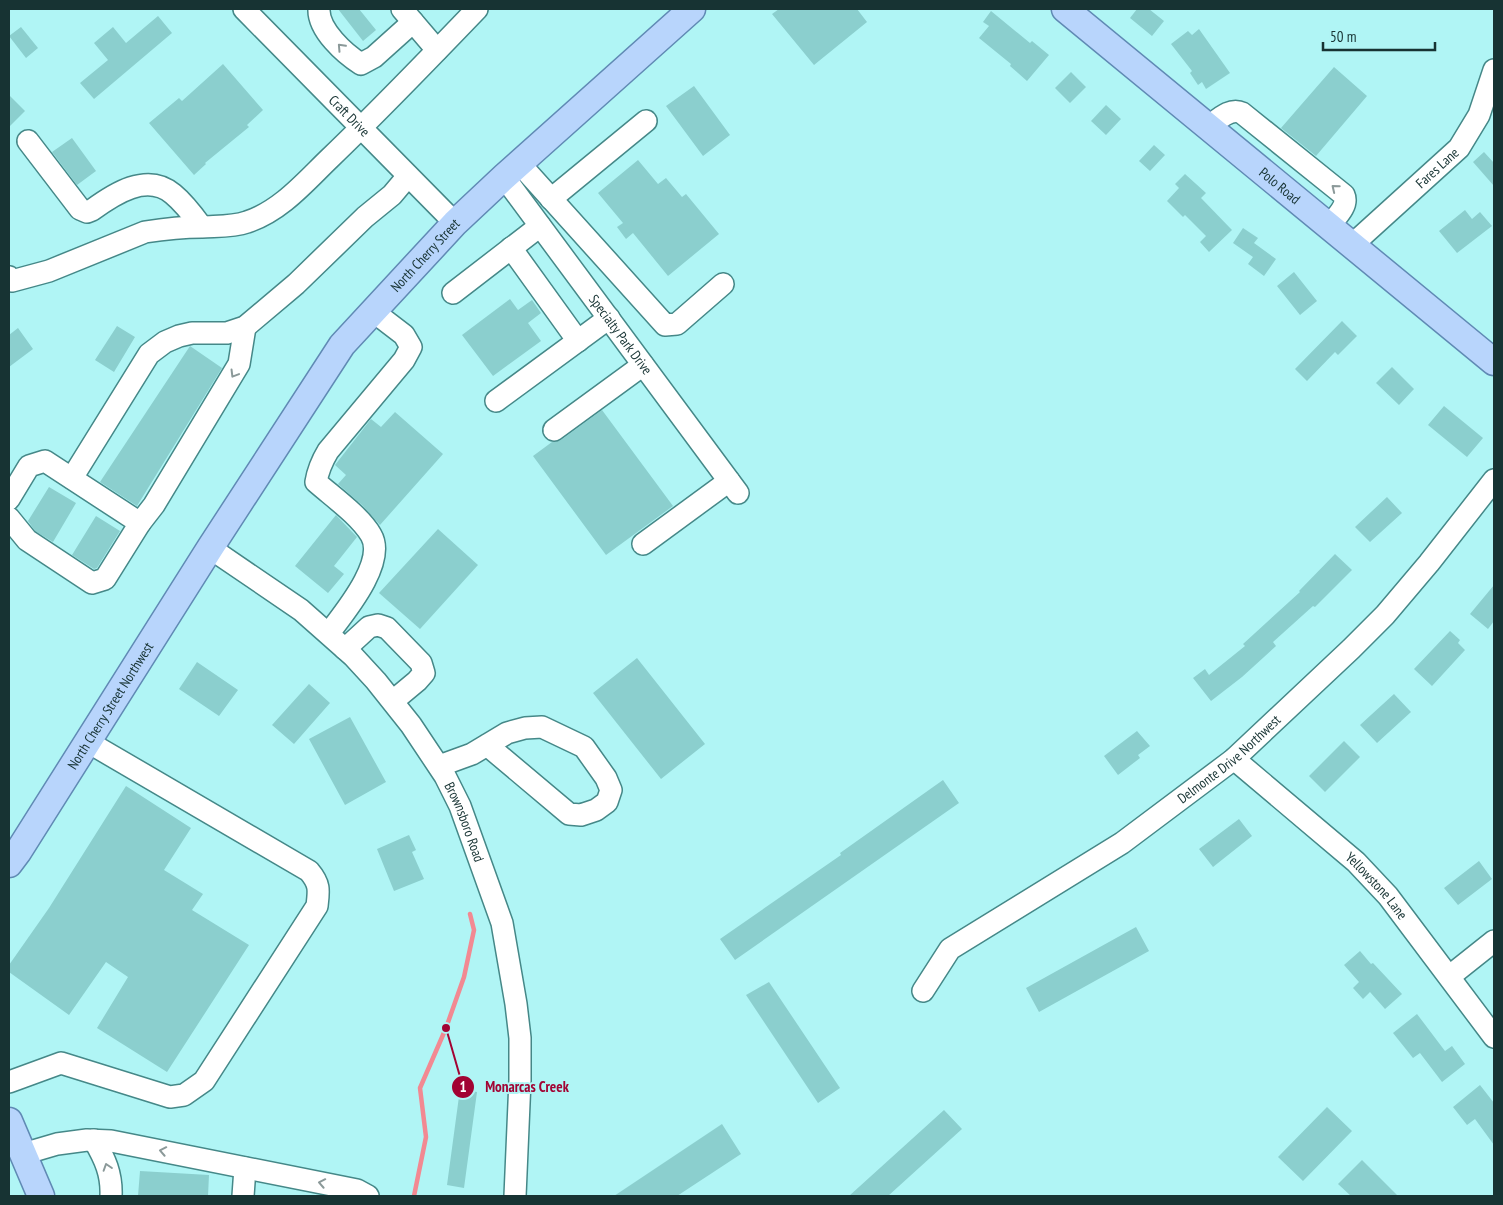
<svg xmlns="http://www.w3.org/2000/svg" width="1503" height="1205" font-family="'PT Sans Narrow',sans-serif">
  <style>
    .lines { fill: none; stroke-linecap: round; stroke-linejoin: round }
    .stream { stroke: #f28992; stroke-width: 4.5 }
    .building { fill: #8bcfce }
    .minor-casing { stroke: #458888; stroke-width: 24 }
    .major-casing { stroke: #608ab4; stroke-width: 29 }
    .minor { stroke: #fff; stroke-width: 21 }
    .major { stroke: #b8d5fc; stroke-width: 26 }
    .oneway { stroke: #8b9999 }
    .labels { text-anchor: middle; stroke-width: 4; stroke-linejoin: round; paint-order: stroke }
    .street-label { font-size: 14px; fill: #173333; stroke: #b0f5f5 }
    .leader { fill: none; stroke: #a20333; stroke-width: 2 }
    .callout-dot { fill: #a20333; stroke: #b0f5f5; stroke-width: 2 }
    .mark-label { font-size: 15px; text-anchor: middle; font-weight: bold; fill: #fff }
    .callout-label { font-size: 15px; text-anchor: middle; font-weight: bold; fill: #a20333; stroke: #b0f5f5; stroke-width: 4; stroke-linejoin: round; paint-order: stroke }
  </style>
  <rect width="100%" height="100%" fill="#b0f5f5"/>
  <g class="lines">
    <path class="stream" d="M414,1196L426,1137L420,1088L446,1028L464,977L474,930L470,914"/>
  </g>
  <path class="building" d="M338,9H359L376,30L363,41Z
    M779,9H857L867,22L814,65L772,14Z
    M1137,9H1149L1164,21L1152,36L1130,18Z
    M991,11L1030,43L1032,41L1049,55L1027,81L1010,66L1011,64L979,38L989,26L983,22Z
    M158,16L172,33L94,99L80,83L108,60L94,43L113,27L126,43Z
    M21,27L38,48L26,58L9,36Z
    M1199,29L1230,73L1206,89L1202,82L1198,85L1190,73L1192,71L1171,44L1188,31L1192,35Z
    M223,64L263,110L247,125L249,127L205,163L206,164L194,175L149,123L179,98L182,101Z
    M1334,67L1367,96L1316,156L1281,128Z
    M1071,72L1086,87L1070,103L1055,88Z
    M694,86L730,135L703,156L666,106Z
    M9,95L25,111L9,127Z
    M1106,105L1121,119L1106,135L1091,121Z
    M72,138L96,171L77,185L52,152Z
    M1154,145L1165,155L1150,171L1139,161Z
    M1484,152L1494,163V186L1473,162Z
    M638,160L658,184L666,178L682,197L686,194L719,234L668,276L633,233L626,239L617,227L623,223L598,193Z
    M1185,174L1206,193L1201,198L1232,230L1209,252L1200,242L1206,236L1185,215L1183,217L1167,201L1179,188L1175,184Z
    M1465,210L1472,219L1480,212L1492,226L1457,253L1439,231Z
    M1243,228L1258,238L1254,243L1276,259L1264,276L1248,264L1253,257L1233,243Z
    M1294,272L1317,301L1300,315L1277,286Z
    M510,299L518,310L532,300L541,313L528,323L541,341L493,376L462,335Z
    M1342,321L1357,336L1338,355L1335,352L1307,381L1295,369Z
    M117,326L135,337L114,372L95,360Z
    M18,328L33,349L9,367V335Z
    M190,346L222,368L137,506L100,482Z
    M1392,367L1414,389L1399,405L1376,383Z
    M1444,406L1483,438L1467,457L1428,425Z
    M602,410L673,506L606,555L533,456L552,442L561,440Z
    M395,412L443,454L380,525L362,505L338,484L346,475L335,465L371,419L381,427Z
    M49,487L76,503L53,542L35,531L28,521Z
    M1387,497L1402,513L1370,542L1355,527Z
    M336,515L357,537L334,566L344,574L328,593L295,566Z
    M96,516L120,531L97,568L94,569L72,555Z
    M438,529L478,565L420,629L379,593Z
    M1335,554L1352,570L1315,607L1313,606L1273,642L1276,646L1242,677L1211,701L1193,678L1205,669L1209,675L1245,646L1243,644L1300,592L1299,591Z
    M1494,585V621L1488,629L1470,614Z
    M1450,631L1460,640L1458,643L1465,650L1432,686L1414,669Z
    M637,658L705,744L661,779L593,693Z
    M197,662L238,690L219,716L179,689Z
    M309,684L330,703L294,744L272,725Z
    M1394,694L1411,712L1377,743L1360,725Z
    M350,717L386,782L345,805L309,739Z
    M1137,731L1150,746L1138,755L1140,758L1118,775L1104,756Z
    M1344,741L1360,757L1325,792L1309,776Z
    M943,780L959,803L735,960L720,939L841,855L840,853Z
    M126,786L191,828L164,870L203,894L192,910L249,945L167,1072L97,1028L128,977L106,962L69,1015L9,972V965L49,908Z
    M1239,819L1252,836L1213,867L1199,849Z
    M409,835L416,850L412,852L424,879L394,891L377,849Z
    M1479,861L1492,879L1458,905L1444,888Z
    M1136,927L1149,951L1039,1012L1026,988Z
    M1360,951L1371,964L1373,963L1402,994L1385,1009L1370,992L1363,999L1353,988L1359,982L1344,965Z
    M769,982L840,1088L818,1103L746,995Z
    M1417,1014L1445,1051L1452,1046L1465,1064L1442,1082L1420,1053L1413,1058L1393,1033Z
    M1480,1085L1494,1103V1145L1475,1119L1467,1125L1453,1107Z
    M460,1089L477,1092L464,1188L447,1185Z
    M1327,1107L1352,1131L1303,1181L1278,1157Z
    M944,1110L962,1129L888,1196H849Z
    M722,1124L741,1154L677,1196H614Z
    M1362,1160L1398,1196H1351L1338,1184Z
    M140,1171L209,1175L208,1196H138Z"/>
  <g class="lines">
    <defs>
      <g id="minor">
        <path id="s1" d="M244,9L455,223"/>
        <path d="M319,9C318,30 345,54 361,64L374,57L413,22"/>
        <path d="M402,9L437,50"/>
        <path d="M1208,127C1218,120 1230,107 1242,113L1344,195C1349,206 1335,218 1329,226"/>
        <path d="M28,141L80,209L87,212L92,210C114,194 147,172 173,194C184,203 193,215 201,226"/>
        <path d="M519,163L665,325L677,324L723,284"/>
        <path id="s2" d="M504,177L738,493"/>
        <path d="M551,199L646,121"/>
        <path id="s3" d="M1352,245L1459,148L1479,115L1494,70"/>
        <path d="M511,248L578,341"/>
        <path d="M9,277L12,281L49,271L145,232C164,229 183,227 202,227C217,226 233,227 247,222C281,211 306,181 330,158C381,109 429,59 477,9"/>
        <path d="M453,293L540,226"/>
        <path d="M496,401L609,318"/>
        <path d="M554,430L643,365"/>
        <path d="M72,478L149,354L165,342L179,336L192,333H227L245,327L296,284L365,217L392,195L408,176"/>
        <path d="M9,499L29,466L45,461L140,523L105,579L92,583L27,540L9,518"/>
        <path d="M140,523L154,505L239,364L245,327"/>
        <path d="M643,544L729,481"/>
        <path id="s4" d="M210,548L301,610L353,656L376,681L411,725L445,776L460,806L502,923L516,1004L520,1038V1080L515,1196"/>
        <path d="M329,633C344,613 387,562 371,535C360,516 333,497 316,482C318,470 322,461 328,451L404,360L411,347L404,335L374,312"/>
        <path d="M345,649L369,627L378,625L387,628L421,663L424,673L417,681L393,701"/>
        <path id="s5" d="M1234,759L1356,862L1388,896L1494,1037"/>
        <path d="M439,766L472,754L507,733L525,728L542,727L584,747L606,778L611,790L607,802L596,810L581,815L569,814L487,745"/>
        <path d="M1450,976L1494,941"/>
        <path id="s6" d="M923,991L950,949L1122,843L1234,759L1351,649L1385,615L1429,563L1494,480"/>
        <path d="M9,1082L61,1063L170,1097L184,1095L204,1081L317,906C319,890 320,884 309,871L88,742"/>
        <path d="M94,1140C105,1159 112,1174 111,1196"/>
        <path d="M23,1154L57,1144L87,1140L111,1141L357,1190L368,1196"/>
        <path d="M243,1196L245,1168"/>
      </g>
      <g id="major">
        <path id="s7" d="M1065,9L1494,362"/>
        <path id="s8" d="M9,864L18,852L210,548L342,345L455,223L504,177L692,9"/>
        <path d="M9,1121L41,1196"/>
      </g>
    </defs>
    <use href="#minor" class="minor-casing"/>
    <use href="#major" class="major-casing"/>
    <use href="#minor" class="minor"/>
    <use href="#major" class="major"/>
  </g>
  <defs><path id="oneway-chevron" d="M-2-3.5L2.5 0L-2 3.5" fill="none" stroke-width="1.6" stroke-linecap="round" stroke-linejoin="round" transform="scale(1.25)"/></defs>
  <g class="oneway">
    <use href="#oneway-chevron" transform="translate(341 47) rotate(-133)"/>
    <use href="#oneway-chevron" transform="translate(1335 188) rotate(-141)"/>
    <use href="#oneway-chevron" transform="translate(234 374) rotate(121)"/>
    <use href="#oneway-chevron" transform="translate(163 1151) rotate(-169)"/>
    <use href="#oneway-chevron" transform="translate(107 1167) rotate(-108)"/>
    <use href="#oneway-chevron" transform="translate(322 1183) rotate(-169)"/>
  </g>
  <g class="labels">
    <g class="street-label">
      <text dy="5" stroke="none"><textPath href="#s1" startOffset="150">Craft Drive</textPath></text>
      <text dy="5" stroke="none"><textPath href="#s3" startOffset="115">Fares Lane</textPath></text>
      <text dy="5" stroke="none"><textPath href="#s7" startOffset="278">Polo Road</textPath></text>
      <text dy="5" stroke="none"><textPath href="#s8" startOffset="739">North Cherry Street</textPath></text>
      <text dy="5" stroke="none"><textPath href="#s2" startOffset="196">Specialty Park Drive</textPath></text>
      <text dy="5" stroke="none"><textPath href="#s8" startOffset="188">North Cherry Street Northwest</textPath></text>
      <text dy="5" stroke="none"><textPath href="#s6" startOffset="388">Delmonte Drive Northwest</textPath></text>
      <text dy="5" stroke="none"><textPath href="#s4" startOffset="381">Brownsboro Road</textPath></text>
      <text dy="5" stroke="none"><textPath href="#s5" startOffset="191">Yellowstone Lane</textPath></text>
    </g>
  </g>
  <path class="leader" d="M446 1028L463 1087"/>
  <g class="callout-dot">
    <circle cx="446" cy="1028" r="5"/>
    <circle cx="463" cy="1087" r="12"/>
  </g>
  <g class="mark-label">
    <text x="463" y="1092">1</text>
  </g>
  <g class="callout-label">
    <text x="527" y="1092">Monarcas Creek</text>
  </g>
  <rect width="1503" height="1205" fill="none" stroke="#173333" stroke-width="20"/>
  <path d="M1323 42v8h112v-8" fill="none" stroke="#173333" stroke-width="2.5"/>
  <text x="1330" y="42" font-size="15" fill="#173333" stroke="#b0f5f5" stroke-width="4" paint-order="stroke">50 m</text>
</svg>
